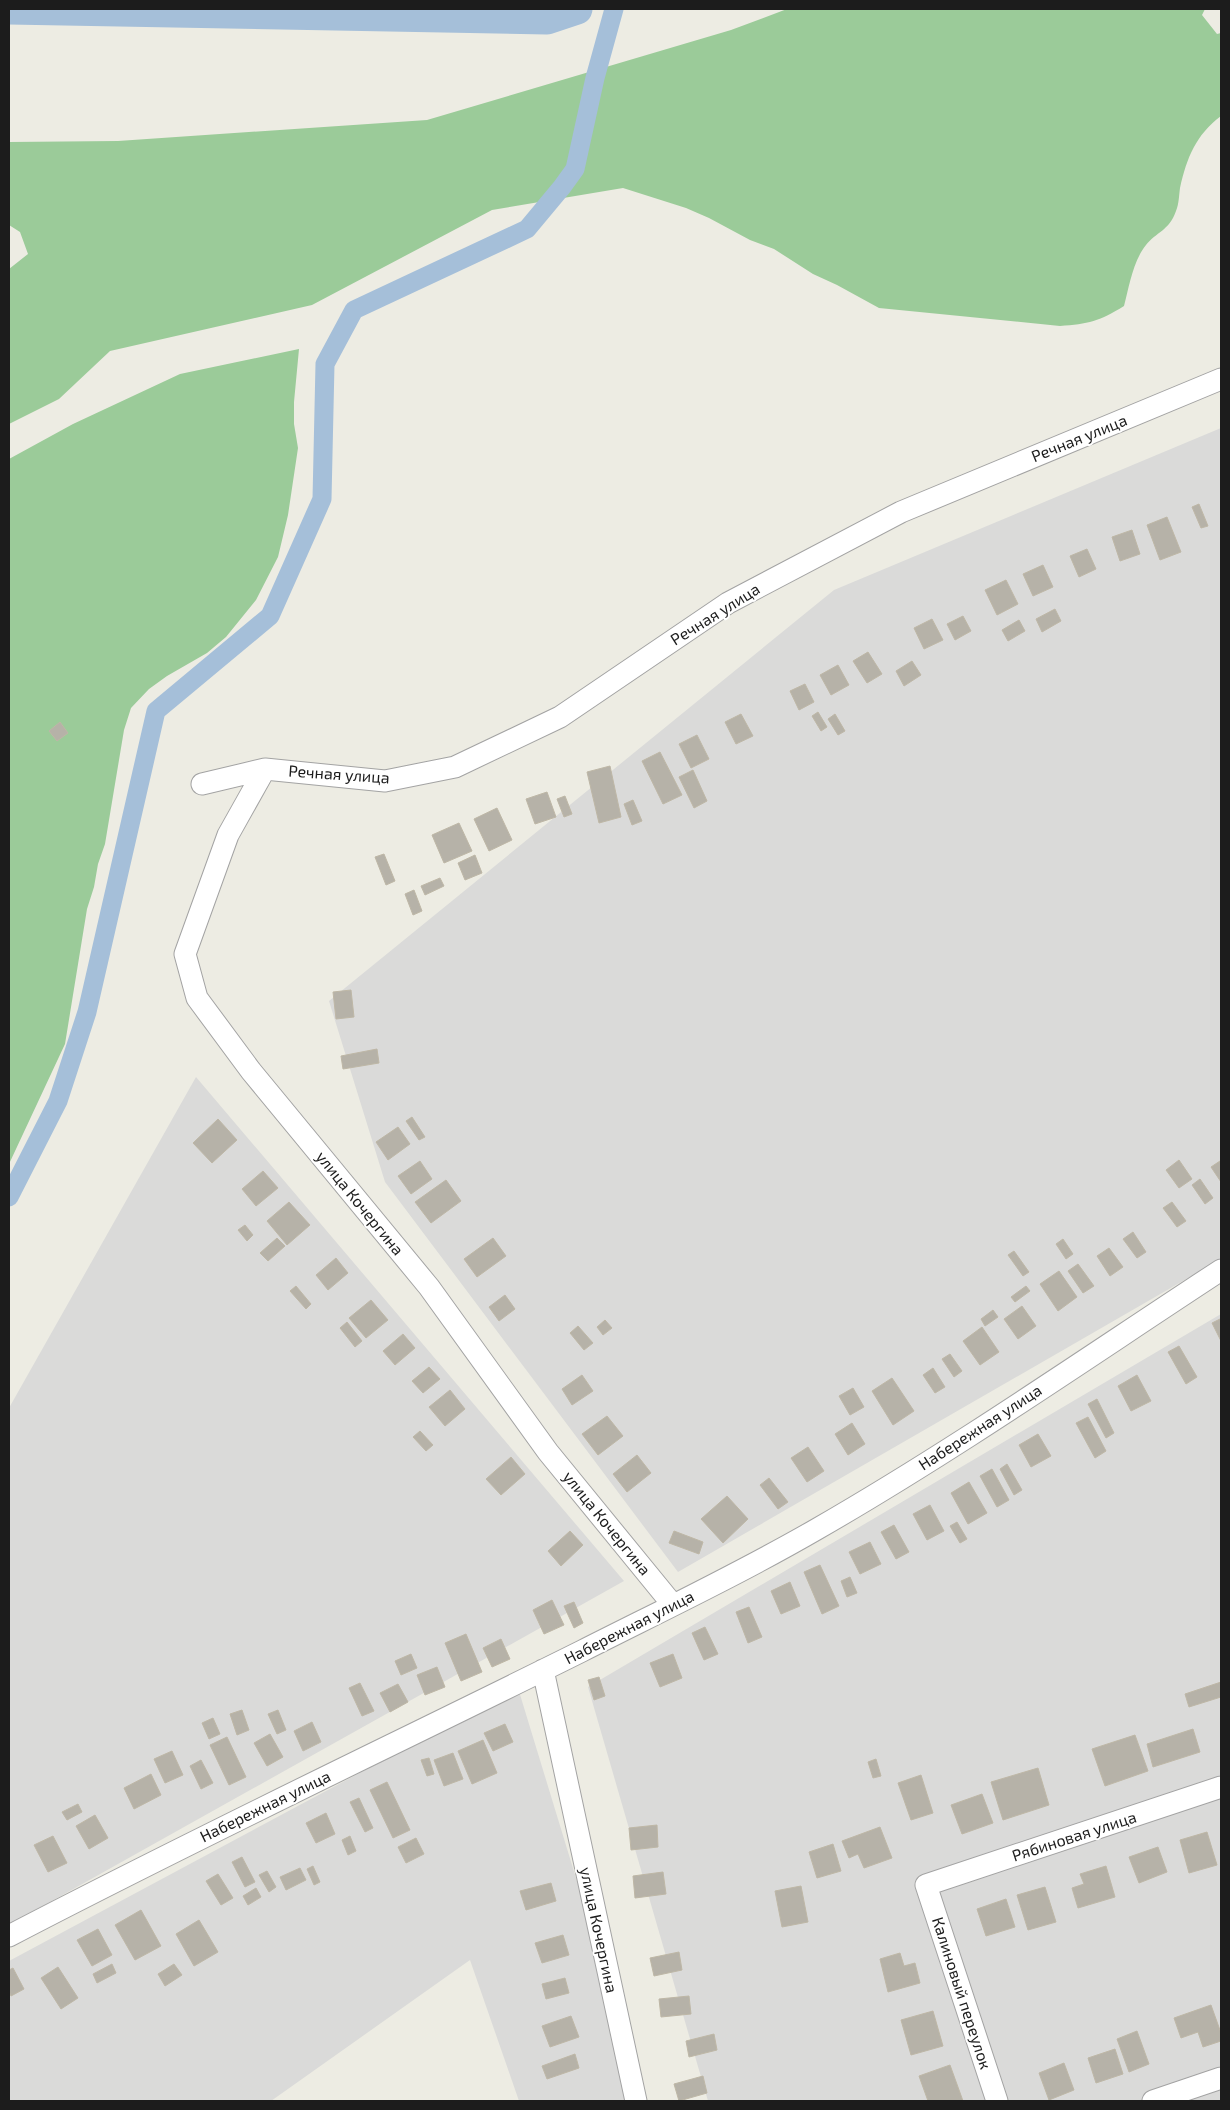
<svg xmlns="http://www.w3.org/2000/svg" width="1230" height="2110" font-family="'Exo 2',sans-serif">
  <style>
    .residential { fill: #dadad9 }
    .forest { fill: #9bcb99 }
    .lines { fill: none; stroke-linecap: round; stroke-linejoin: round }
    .canal { stroke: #a5bfd9; stroke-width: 19 }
    .river { stroke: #a5bfd9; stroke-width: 31 }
    .building { fill: #b6b2a8; stroke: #beb7a6 }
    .minor-casing { stroke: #a3a3a3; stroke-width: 23 }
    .minor { stroke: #fff; stroke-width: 21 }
    .labels { text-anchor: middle; stroke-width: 4; stroke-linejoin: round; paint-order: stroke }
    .street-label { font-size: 16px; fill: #1c1c1c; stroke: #fff }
  </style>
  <rect width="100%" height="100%" fill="#edece3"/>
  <path class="residential" d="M1221,428V1259L678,1572L385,1182L329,1001L834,590Z
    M196,1077L624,1581L9,1925V1408Z
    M1221,1314V2101H708L588,1687Z
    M518,1688L644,2101H519L470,1960L271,2101H9V1961Z"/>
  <path class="forest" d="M787,9H1205L1202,15L1217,34L1221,33V116C1196,135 1187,157 1180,188C1179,195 1179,204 1176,211C1169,231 1156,232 1146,245C1133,261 1129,287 1124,306C1100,321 1088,324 1060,326L879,308L837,285L813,274L774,249L750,240L709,218L686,208L623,188L492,210L312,305L110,351L59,399L9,424V269L28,254L20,232L9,225V142L118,141L427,120L731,30Z
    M299,349L294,402V424L298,448L288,515L278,557L256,600L226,637L207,653L167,676L149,689L131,708L124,730L105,844L98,864L94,887L87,909L65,1044L9,1164V459L73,424L180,374Z"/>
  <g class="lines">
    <path class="canal" d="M9,1197L58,1101L87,1012L156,711L270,616L322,499L325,364L354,310L527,229L562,187L575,169L595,78L614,9"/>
    <path class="river" d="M9,9L547,19L577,9"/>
  </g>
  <path class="building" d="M1199,504L1208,526L1201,528L1192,507Z
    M1167,517L1181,552L1160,560L1147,525Z
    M1132,530L1140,554L1120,561L1112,537Z
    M1087,549L1096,569L1079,577L1070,556Z
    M1043,565L1053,587L1033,596L1023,574Z
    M1006,580L1018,604L997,615L985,590Z
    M1055,609L1061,621L1042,632L1036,619Z
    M963,616L971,631L955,640L947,624Z
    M932,619L943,640L924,649L914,628Z
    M1019,620L1025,631L1008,641L1002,630Z
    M868,652L882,674L867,683L853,661Z
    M912,661L921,675L904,686L896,671Z
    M838,665L849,685L831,695L820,675Z
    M805,684L814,702L799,710L790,691Z
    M818,712L827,727L821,731L812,716Z
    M741,714L753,736L736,744L725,722Z
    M835,714L845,731L838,735L828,719Z
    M60,722L68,733L57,741L49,731Z
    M697,735L709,759L691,768L679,744Z
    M660,752L682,795L663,804L642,761Z
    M610,766L621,817L599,823L587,772Z
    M693,770L707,801L694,808L679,777Z
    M547,792L556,817L535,824L526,799Z
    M565,796L572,814L564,817L557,799Z
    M633,800L642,821L632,825L624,804Z
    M497,808L512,840L489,851L474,819Z
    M459,823L472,851L444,863L432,835Z
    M384,854L395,881L386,885L375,857Z
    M475,855L482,873L465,880L458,863Z
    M440,878L444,886L425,895L421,886Z
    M414,890L422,911L413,915L405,894Z
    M351,990L354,1017L336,1019L333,992Z
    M377,1049L379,1063L343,1069L341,1056Z
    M412,1117L425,1137L419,1140L406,1121Z
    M218,1119L237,1140L212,1163L193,1143Z
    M398,1127L410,1144L388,1160L376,1142Z
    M1179,1160L1192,1179L1179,1188L1166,1170Z
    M420,1161L432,1179L411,1194L398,1176Z
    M1220,1161L1221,1162V1182L1211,1167Z
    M263,1171L278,1188L256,1206L242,1189Z
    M1200,1179L1213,1198L1205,1204L1192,1185Z
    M446,1180L461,1201L431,1223L415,1202Z
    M289,1202L310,1225L287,1245L267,1221Z
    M1172,1202L1186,1221L1177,1227L1163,1208Z
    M245,1225L253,1235L247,1241L238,1230Z
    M1133,1232L1146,1252L1137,1258L1123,1239Z
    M277,1238L285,1246L268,1261L260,1253Z
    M493,1238L506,1256L477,1277L464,1259Z
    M1063,1239L1073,1254L1066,1259L1056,1244Z
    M1109,1248L1123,1267L1110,1276L1097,1256Z
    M1014,1251L1029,1272L1023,1276L1008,1255Z
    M336,1258L348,1273L328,1290L316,1275Z
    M1078,1264L1094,1286L1083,1293L1068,1271Z
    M1059,1271L1077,1297L1058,1311L1040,1284Z
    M296,1286L311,1304L306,1309L290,1291Z
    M1026,1286L1030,1291L1015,1302L1011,1297Z
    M505,1295L515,1309L499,1321L489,1307Z
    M371,1300L388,1320L366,1338L349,1318Z
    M1022,1306L1036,1326L1018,1339L1004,1319Z
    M993,1310L998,1317L985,1326L981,1319Z
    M1220,1319L1221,1321V1341L1212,1323Z
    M605,1320L612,1328L603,1335L597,1327Z
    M347,1322L362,1341L355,1347L340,1328Z
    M578,1326L593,1343L584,1350L570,1333Z
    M982,1327L999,1352L980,1365L963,1341Z
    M403,1334L415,1348L395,1365L383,1351Z
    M1179,1346L1197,1377L1186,1384L1168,1352Z
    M950,1354L962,1371L954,1377L942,1359Z
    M429,1367L440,1379L423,1393L412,1381Z
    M933,1368L945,1387L935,1393L923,1375Z
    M582,1375L593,1391L572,1405L562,1389Z
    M1137,1375L1151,1401L1131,1411L1118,1386Z
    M892,1378L914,1411L893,1425L872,1391Z
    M853,1388L864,1407L850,1415L839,1396Z
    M450,1390L465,1409L445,1426L429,1407Z
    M1097,1399L1114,1433L1106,1438L1088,1404Z
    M607,1416L623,1436L598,1455L582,1434Z
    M1088,1417L1106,1451L1095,1458L1076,1423Z
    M852,1423L865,1444L848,1455L835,1434Z
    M420,1431L433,1445L426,1451L413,1437Z
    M1038,1434L1051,1456L1031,1467L1019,1445Z
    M808,1447L824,1471L807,1482L791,1458Z
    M637,1455L651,1473L627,1492L613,1474Z
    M511,1457L525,1474L501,1495L486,1479Z
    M1007,1464L1022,1490L1014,1495L1000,1469Z
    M992,1469L1009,1500L997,1507L980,1476Z
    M769,1478L788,1502L778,1509L760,1485Z
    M969,1482L987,1513L968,1524L951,1493Z
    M727,1496L748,1519L723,1543L701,1519Z
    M930,1505L944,1531L927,1540L913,1514Z
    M957,1522L967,1539L960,1543L950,1526Z
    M894,1525L909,1552L896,1559L881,1532Z
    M570,1531L583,1545L561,1566L548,1551Z
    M674,1531L703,1542L699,1554L669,1543Z
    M870,1542L881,1564L860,1574L849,1552Z
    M820,1565L839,1606L822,1614L804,1572Z
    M850,1577L857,1593L847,1597L841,1581Z
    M790,1582L800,1606L781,1614L771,1591Z
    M552,1600L564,1625L544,1634L533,1610Z
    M574,1602L583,1623L574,1628L564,1606Z
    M749,1607L762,1637L748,1643L736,1612Z
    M705,1627L718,1654L704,1660L692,1633Z
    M466,1634L482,1672L461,1681L445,1643Z
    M501,1639L510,1659L492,1667L483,1648Z
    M411,1654L417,1668L401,1675L395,1661Z
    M673,1654L682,1678L660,1687L650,1663Z
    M437,1667L445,1687L425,1695L417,1675Z
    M599,1677L605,1696L594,1700L588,1680Z
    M1221,1682V1697L1189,1707L1185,1694Z
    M360,1683L374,1711L362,1716L349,1688Z
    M398,1684L408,1702L390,1712L380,1693Z
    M242,1710L249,1730L237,1735L230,1714Z
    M278,1710L286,1730L277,1734L268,1714Z
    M213,1718L220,1734L209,1739L202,1723Z
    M312,1722L321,1742L303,1751L294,1731Z
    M505,1724L513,1742L493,1751L484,1733Z
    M1193,1729L1200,1752L1153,1767L1147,1744Z
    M270,1734L283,1757L267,1766L254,1743Z
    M1135,1735L1148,1771L1105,1786L1092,1749Z
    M227,1737L246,1777L229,1785L210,1745Z
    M483,1740L497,1773L472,1784L458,1751Z
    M172,1751L183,1775L165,1783L154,1759Z
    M453,1753L463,1779L444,1786L434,1760Z
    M429,1758L434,1774L427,1776L421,1760Z
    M876,1759L881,1776L873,1778L868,1762Z
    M201,1760L213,1783L201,1789L190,1766Z
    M1038,1768L1049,1805L1003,1820L991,1782Z
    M151,1774L161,1795L134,1809L124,1788Z
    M921,1775L933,1813L911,1820L898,1783Z
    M387,1782L410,1830L393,1838L370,1790Z
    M982,1794L993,1823L962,1834L951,1805Z
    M359,1798L373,1828L365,1832L350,1802Z
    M78,1804L82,1812L67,1820L62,1812Z
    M326,1813L335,1834L316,1843L306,1823Z
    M95,1815L108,1838L89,1849L76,1826Z
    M657,1825L658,1847L631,1850L629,1828Z
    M880,1827L892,1858L864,1868L858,1854L849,1858L842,1841Z
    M1207,1832L1217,1865L1189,1873L1180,1840Z
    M53,1836L67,1863L48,1872L34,1845Z
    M350,1836L356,1851L348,1855L342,1840Z
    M416,1838L424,1854L406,1863L398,1847Z
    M833,1844L841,1871L817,1878L809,1852Z
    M1158,1847L1167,1872L1139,1883L1129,1857Z
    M242,1857L255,1882L245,1887L232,1862Z
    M313,1866L320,1882L314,1885L307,1869Z
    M1106,1866L1115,1897L1078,1908L1072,1888L1084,1884L1080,1874Z
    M300,1868L306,1880L286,1890L280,1877Z
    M267,1871L276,1887L269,1892L259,1875Z
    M663,1872L666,1894L635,1898L633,1876Z
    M218,1874L233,1898L221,1905L206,1881Z
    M551,1883L556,1901L526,1910L520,1891Z
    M801,1886L808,1922L782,1927L775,1891Z
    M1045,1887L1056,1922L1028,1930L1017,1895Z
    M256,1888L261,1897L248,1905L243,1896Z
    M1006,1899L1015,1927L986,1936L977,1909Z
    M141,1910L161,1946L135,1960L115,1925Z
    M199,1920L218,1952L194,1966L176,1934Z
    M98,1929L112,1955L92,1966L77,1940Z
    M563,1935L569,1955L542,1963L535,1943Z
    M679,1952L682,1970L654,1976L650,1958Z
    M900,1953L904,1966L915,1963L920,1983L888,1992L880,1959Z
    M112,1964L116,1973L97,1983L93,1974Z
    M174,1964L182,1975L165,1986L158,1974Z
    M58,1967L78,1998L61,2009L41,1978Z
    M13,1968L24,1989L11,1996L9,1991V1970Z
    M565,1978L569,1993L546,1999L542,1984Z
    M689,1996L691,2014L661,2017L659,1999Z
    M1211,2005L1221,2033V2041L1203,2047L1198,2032L1181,2038L1174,2018Z
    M933,2011L943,2046L911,2055L901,2020Z
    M571,2016L579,2037L550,2047L542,2026Z
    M1137,2031L1149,2064L1129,2072L1117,2039Z
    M714,2034L717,2050L689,2057L686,2041Z
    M1115,2049L1123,2074L1096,2083L1088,2058Z
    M575,2054L579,2068L547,2079L542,2066Z
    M1064,2063L1074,2090L1049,2100L1039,2073Z
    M950,2065L963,2101H928L919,2076Z
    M703,2076L707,2093L679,2101L674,2084Z"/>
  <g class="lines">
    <defs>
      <path id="minor" d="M265,769L228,835L185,954L197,998L251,1071L429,1287L548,1452L673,1605
        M202,784L265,769L385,781L455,767L560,717L728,603L901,512L1221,379
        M543,1670L636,2101
        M9,1936C198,1837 391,1746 582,1651C661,1611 741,1573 817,1529C956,1449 1088,1357 1221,1270
        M997,2101L926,1885L1221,1787
        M1153,2101L1221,2078"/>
    </defs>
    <use href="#minor" class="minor-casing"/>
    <use href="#minor" class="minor"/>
  </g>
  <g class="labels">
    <g class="street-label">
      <text transform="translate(1079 438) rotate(-22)" y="6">Речная улица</text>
      <text transform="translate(715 614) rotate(-32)" y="6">Речная улица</text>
      <text transform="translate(339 774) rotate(4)" y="6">Речная улица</text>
      <text transform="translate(360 1203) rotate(51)" y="6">улица Кочергина</text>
      <text transform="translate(980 1427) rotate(-33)" y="6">Набережная улица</text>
      <text transform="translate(607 1523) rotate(51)" y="6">улица Кочергина</text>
      <text transform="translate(629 1627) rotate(-27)" y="6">Набережная улица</text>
      <text transform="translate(265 1806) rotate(-26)" y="6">Набережная улица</text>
      <text transform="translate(1074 1836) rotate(-18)" y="6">Рябиновая улица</text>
      <text transform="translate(599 1930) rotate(78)" y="6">улица Кочергина</text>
      <text transform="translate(962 1993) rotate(72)" y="6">Калиновый переулок</text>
    </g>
  </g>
  <rect width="1230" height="2110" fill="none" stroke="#1c1c1c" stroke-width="20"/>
</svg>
